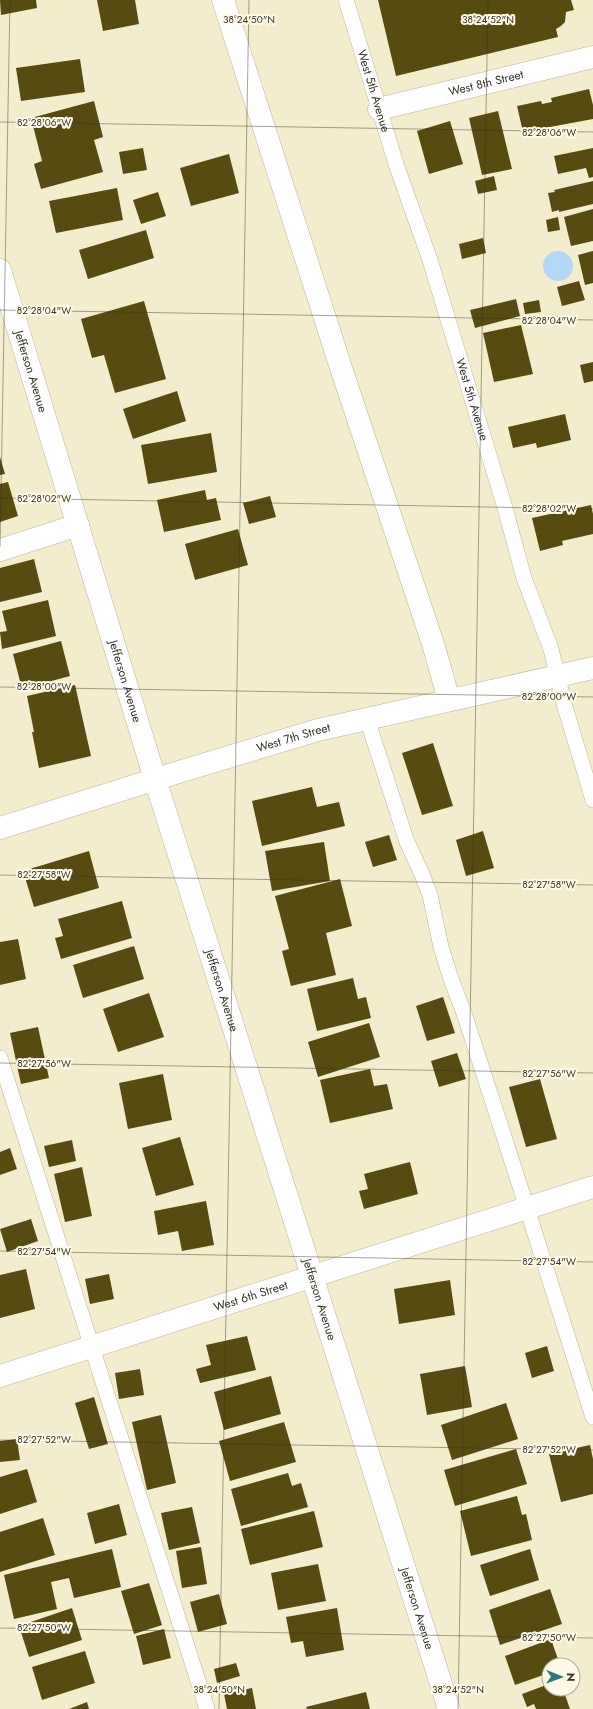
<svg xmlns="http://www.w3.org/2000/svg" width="593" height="1709" font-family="Jost,sans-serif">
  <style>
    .water { fill: #b3d7f6 }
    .building { fill: #574b11 }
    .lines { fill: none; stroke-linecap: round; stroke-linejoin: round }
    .service-casing { stroke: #bbb596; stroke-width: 16 }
    .minor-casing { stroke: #bbb596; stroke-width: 23 }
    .service { stroke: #fff; stroke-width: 15 }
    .minor { stroke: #fff; stroke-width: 22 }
    .ticks { fill: none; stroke: #373428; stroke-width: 1; stroke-opacity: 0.45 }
    .labels { text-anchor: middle; stroke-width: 4; stroke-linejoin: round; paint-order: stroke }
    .street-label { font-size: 12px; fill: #373428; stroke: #fefae7 }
    .ticks-label { font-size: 10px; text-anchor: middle; fill: #373428; stroke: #fefae7; stroke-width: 4; stroke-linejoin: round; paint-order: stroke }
  </style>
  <rect width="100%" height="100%" fill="#f4edcd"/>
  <path class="water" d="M543 266a15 15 0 1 1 30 0a15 15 0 1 1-30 0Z"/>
  <path class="building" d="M0,0H36L37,8L1,15Z
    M97,0H135L139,24L103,31Z
    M378,0H571L574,10L566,12L565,22L561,26L556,29L558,37L396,76Z
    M80,59L85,92L21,101L16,68Z
    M589,89L593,105V119L523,132L517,106L541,101L542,104L552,102L551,98Z
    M94,101L103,137L94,140L103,172L41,189L34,164L42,161L31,118Z
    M498,111L512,169L482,175L469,118Z
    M450,121L463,164L429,174L417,131Z
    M143,148L147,170L123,174L119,152Z
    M593,148V177L589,178L586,168L558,174L554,156Z
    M229,154L239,193L191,206L180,168Z
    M494,176L497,190L478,194L475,181Z
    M593,181V204L559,212V210L552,212L548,193L555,192L554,190Z
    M117,188L123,220L56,233L49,201Z
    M158,192L166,216L141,224L133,200Z
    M593,209V241L571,246L564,217Z
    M558,217L560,230L548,232L546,220Z
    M146,230L154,258L88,279L79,250Z
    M483,238L486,253L462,259L459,244Z
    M593,251V283L585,285L578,255Z
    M579,281L585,300L562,306L557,287Z
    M516,299L520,316L475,328L470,310Z
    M539,300L541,312L525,314L523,303Z
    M144,301L166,379L115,393L104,355L92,358L81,319Z
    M521,325L533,374L494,382L483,333Z
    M593,362V381L584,383L580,365Z
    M177,391L186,421L133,439L123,409Z
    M565,414L571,440L537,448L536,443L513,448L508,427Z
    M211,433L217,472L148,484L141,445Z
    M0,457L5,474L0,475Z
    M8,482L18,516L0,522V484Z
    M205,490L207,500L216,498L221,520L164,532L157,500Z
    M270,496L276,517L249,524L243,503Z
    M591,505L593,514V534L562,541L563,545L540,551L532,518Z
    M238,529L248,565L195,580L185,544Z
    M34,559L42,592L0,602V568Z
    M48,600L56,636L2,649L0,632L7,631L2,611Z
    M61,641L70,676L22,689L13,654Z
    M75,685L91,756L39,768L32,732H34L27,696Z
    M433,743L453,806L422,815L402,753Z
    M312,787L317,807L339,802L345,826L262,846L252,801Z
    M483,831L494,868L466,876L456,840Z
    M389,835L397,860L373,867L365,842Z
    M324,842L330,881L272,891L265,851Z
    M89,851L99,888L34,907L23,871Z
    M340,879L352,926L326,933L336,975L291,986L282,951L289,949L275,896Z
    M122,901L132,938L61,959L55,938L63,936L58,919Z
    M18,939L26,979L0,985V942Z
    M134,946L144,979L83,998L73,965Z
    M353,978L358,999L366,997L371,1018L317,1031L307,989Z
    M149,993L164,1037L118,1052L103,1009Z
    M443,997L455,1033L427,1041L416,1006Z
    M369,1023L380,1057L318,1077L308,1042Z
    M38,1027L49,1078L21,1084L10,1033Z
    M457,1053L466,1079L439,1087L431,1061Z
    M370,1069L374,1086L387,1084L393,1109L330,1123L320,1080Z
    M163,1074L172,1120L128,1129L119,1083Z
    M540,1079L557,1139L526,1147L509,1087Z
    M180,1137L194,1185L156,1196L142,1148Z
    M72,1140L76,1161L49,1167L44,1146Z
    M10,1148L17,1169L0,1175V1152Z
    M410,1162L418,1194L364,1209L359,1191L368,1189L364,1174Z
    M82,1167L92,1216L65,1222L54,1174Z
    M206,1201L214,1245L182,1251L178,1231L158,1235L154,1211Z
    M31,1219L38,1241L7,1252L0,1229Z
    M26,1269L35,1309L0,1318V1275Z
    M109,1274L114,1299L90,1304L85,1279Z
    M450,1280L455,1315L399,1324L394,1289Z
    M247,1336L256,1370L200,1383L196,1369L211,1365L206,1345Z
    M547,1346L554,1371L532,1378L525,1353Z
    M465,1366L472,1407L427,1415L420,1374Z
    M140,1369L144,1395L119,1399L115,1373Z
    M271,1376L281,1414L224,1430L214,1392Z
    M94,1397L108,1444L89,1449L75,1403Z
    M506,1403L518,1439L452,1460L441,1425Z
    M161,1415L176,1483L147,1490L132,1422Z
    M284,1422L296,1462L230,1481L219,1441Z
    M17,1439L20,1460L0,1462V1441Z
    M590,1445L593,1459V1494L561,1502L549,1454Z
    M516,1449L527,1484L455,1506L444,1470Z
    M27,1469L37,1502L0,1514V1477Z
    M288,1473L292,1486L301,1483L308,1507L241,1526L231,1489Z
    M517,1496L522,1515L526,1514L532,1540L471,1556L460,1511Z
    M119,1504L127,1535L95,1544L87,1513Z
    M192,1507L200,1543L169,1550L161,1513Z
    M314,1511L323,1547L250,1565L241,1529Z
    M43,1518L55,1555L0,1572V1532Z
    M201,1547L207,1584L182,1588L176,1551Z
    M112,1549L121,1587L74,1598L69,1578L51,1582L57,1609L14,1619L4,1575Z
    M530,1549L539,1580L490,1596L480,1565Z
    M318,1564L326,1601L278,1610L271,1573Z
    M149,1583L162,1625L134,1634L121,1591Z
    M550,1589L562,1624L500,1645L489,1610Z
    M219,1594L227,1624L198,1632L190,1602Z
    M72,1608L82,1640L29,1657L19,1626Z
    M337,1608L344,1650L306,1657L303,1641L291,1643L286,1617Z
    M164,1629L171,1658L143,1665L136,1636Z
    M551,1639L560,1665H549V1673L515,1685L505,1656Z
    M85,1651L95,1683L42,1700L32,1667Z
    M236,1663L240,1676L217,1683L214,1669Z
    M549,1684V1689H563L570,1709H536L534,1704L527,1707L522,1694Z
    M252,1688L256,1709H227L224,1694Z
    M366,1692L370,1709H307L306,1707Z
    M87,1702L89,1709H69Z"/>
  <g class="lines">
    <defs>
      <g id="service">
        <path id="s1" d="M346,0L396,164L430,260L505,508L524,578L551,649L565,707L593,800"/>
        <path d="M367,719L407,842L421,872L430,895L441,947L451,979L465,1016L518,1180L593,1417"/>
        <path d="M0,1058L207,1709"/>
      </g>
      <g id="minor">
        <path d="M223,0L342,371L434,647L449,700"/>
        <path id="s2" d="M379,109L593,57"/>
        <path id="s3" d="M0,270L155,779L449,1709"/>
        <path d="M0,550L78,525"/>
        <path id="s4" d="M0,828L182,771L318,730L593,668"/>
        <path id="s5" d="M0,1376L593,1187"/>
      </g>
    </defs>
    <use href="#service" class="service-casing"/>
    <use href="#minor" class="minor-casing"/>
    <use href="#service" class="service"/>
    <use href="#minor" class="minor"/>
  </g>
  <path class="ticks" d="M0,122L593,132M0,310L593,320M0,498L593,509M0,547L10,0M0,687L593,697M0,875L593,885M0,1063L593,1073M0,1251L593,1262M0,1440L593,1450M0,1628L593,1638M219,1709L249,0M458,1709L488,0"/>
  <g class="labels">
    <g class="street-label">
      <text dy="4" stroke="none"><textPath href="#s2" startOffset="110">West 8th Street</textPath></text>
      <text dy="4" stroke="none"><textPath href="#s1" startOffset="95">West 5th Avenue</textPath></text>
      <text dy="4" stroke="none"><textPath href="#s3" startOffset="106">Jefferson Avenue</textPath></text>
      <text dy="4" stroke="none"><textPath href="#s1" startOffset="419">West 5th Avenue</textPath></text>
      <text dy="4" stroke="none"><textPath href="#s3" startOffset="430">Jefferson Avenue</textPath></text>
      <text dy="4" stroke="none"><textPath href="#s4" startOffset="307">West 7th Street</textPath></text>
      <text dy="4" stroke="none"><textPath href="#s3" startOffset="754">Jefferson Avenue</textPath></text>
      <text dy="4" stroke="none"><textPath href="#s5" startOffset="263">West 6th Street</textPath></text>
      <text dy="4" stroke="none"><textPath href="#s3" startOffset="1078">Jefferson Avenue</textPath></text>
      <text dy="4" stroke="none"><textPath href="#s3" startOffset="1402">Jefferson Avenue</textPath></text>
    </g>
  </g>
  <g class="ticks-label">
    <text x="249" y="23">38°24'50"N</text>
    <text x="488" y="23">38°24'52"N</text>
    <text x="44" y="126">82°28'06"W</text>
    <text x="549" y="136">82°28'06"W</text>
    <text x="44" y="314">82°28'04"W</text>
    <text x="549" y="324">82°28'04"W</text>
    <text x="44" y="502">82°28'02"W</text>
    <text x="549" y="512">82°28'02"W</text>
    <text x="44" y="690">82°28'00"W</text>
    <text x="549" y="700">82°28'00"W</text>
    <text x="44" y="878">82°27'58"W</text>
    <text x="549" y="888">82°27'58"W</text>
    <text x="44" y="1067">82°27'56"W</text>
    <text x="549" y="1077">82°27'56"W</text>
    <text x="44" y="1255">82°27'54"W</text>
    <text x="549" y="1265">82°27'54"W</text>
    <text x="44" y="1443">82°27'52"W</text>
    <text x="549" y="1453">82°27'52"W</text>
    <text x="44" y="1631">82°27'50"W</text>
    <text x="549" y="1641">82°27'50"W</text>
    <text x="219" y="1693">38°24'50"N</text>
    <text x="458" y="1693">38°24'52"N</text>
  </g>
  <g transform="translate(561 1677) rotate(91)"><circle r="19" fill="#fefae7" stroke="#aeab9b"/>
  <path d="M0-3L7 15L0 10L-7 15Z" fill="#2d777c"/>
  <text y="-6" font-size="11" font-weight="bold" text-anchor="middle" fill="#373428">N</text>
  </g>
</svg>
